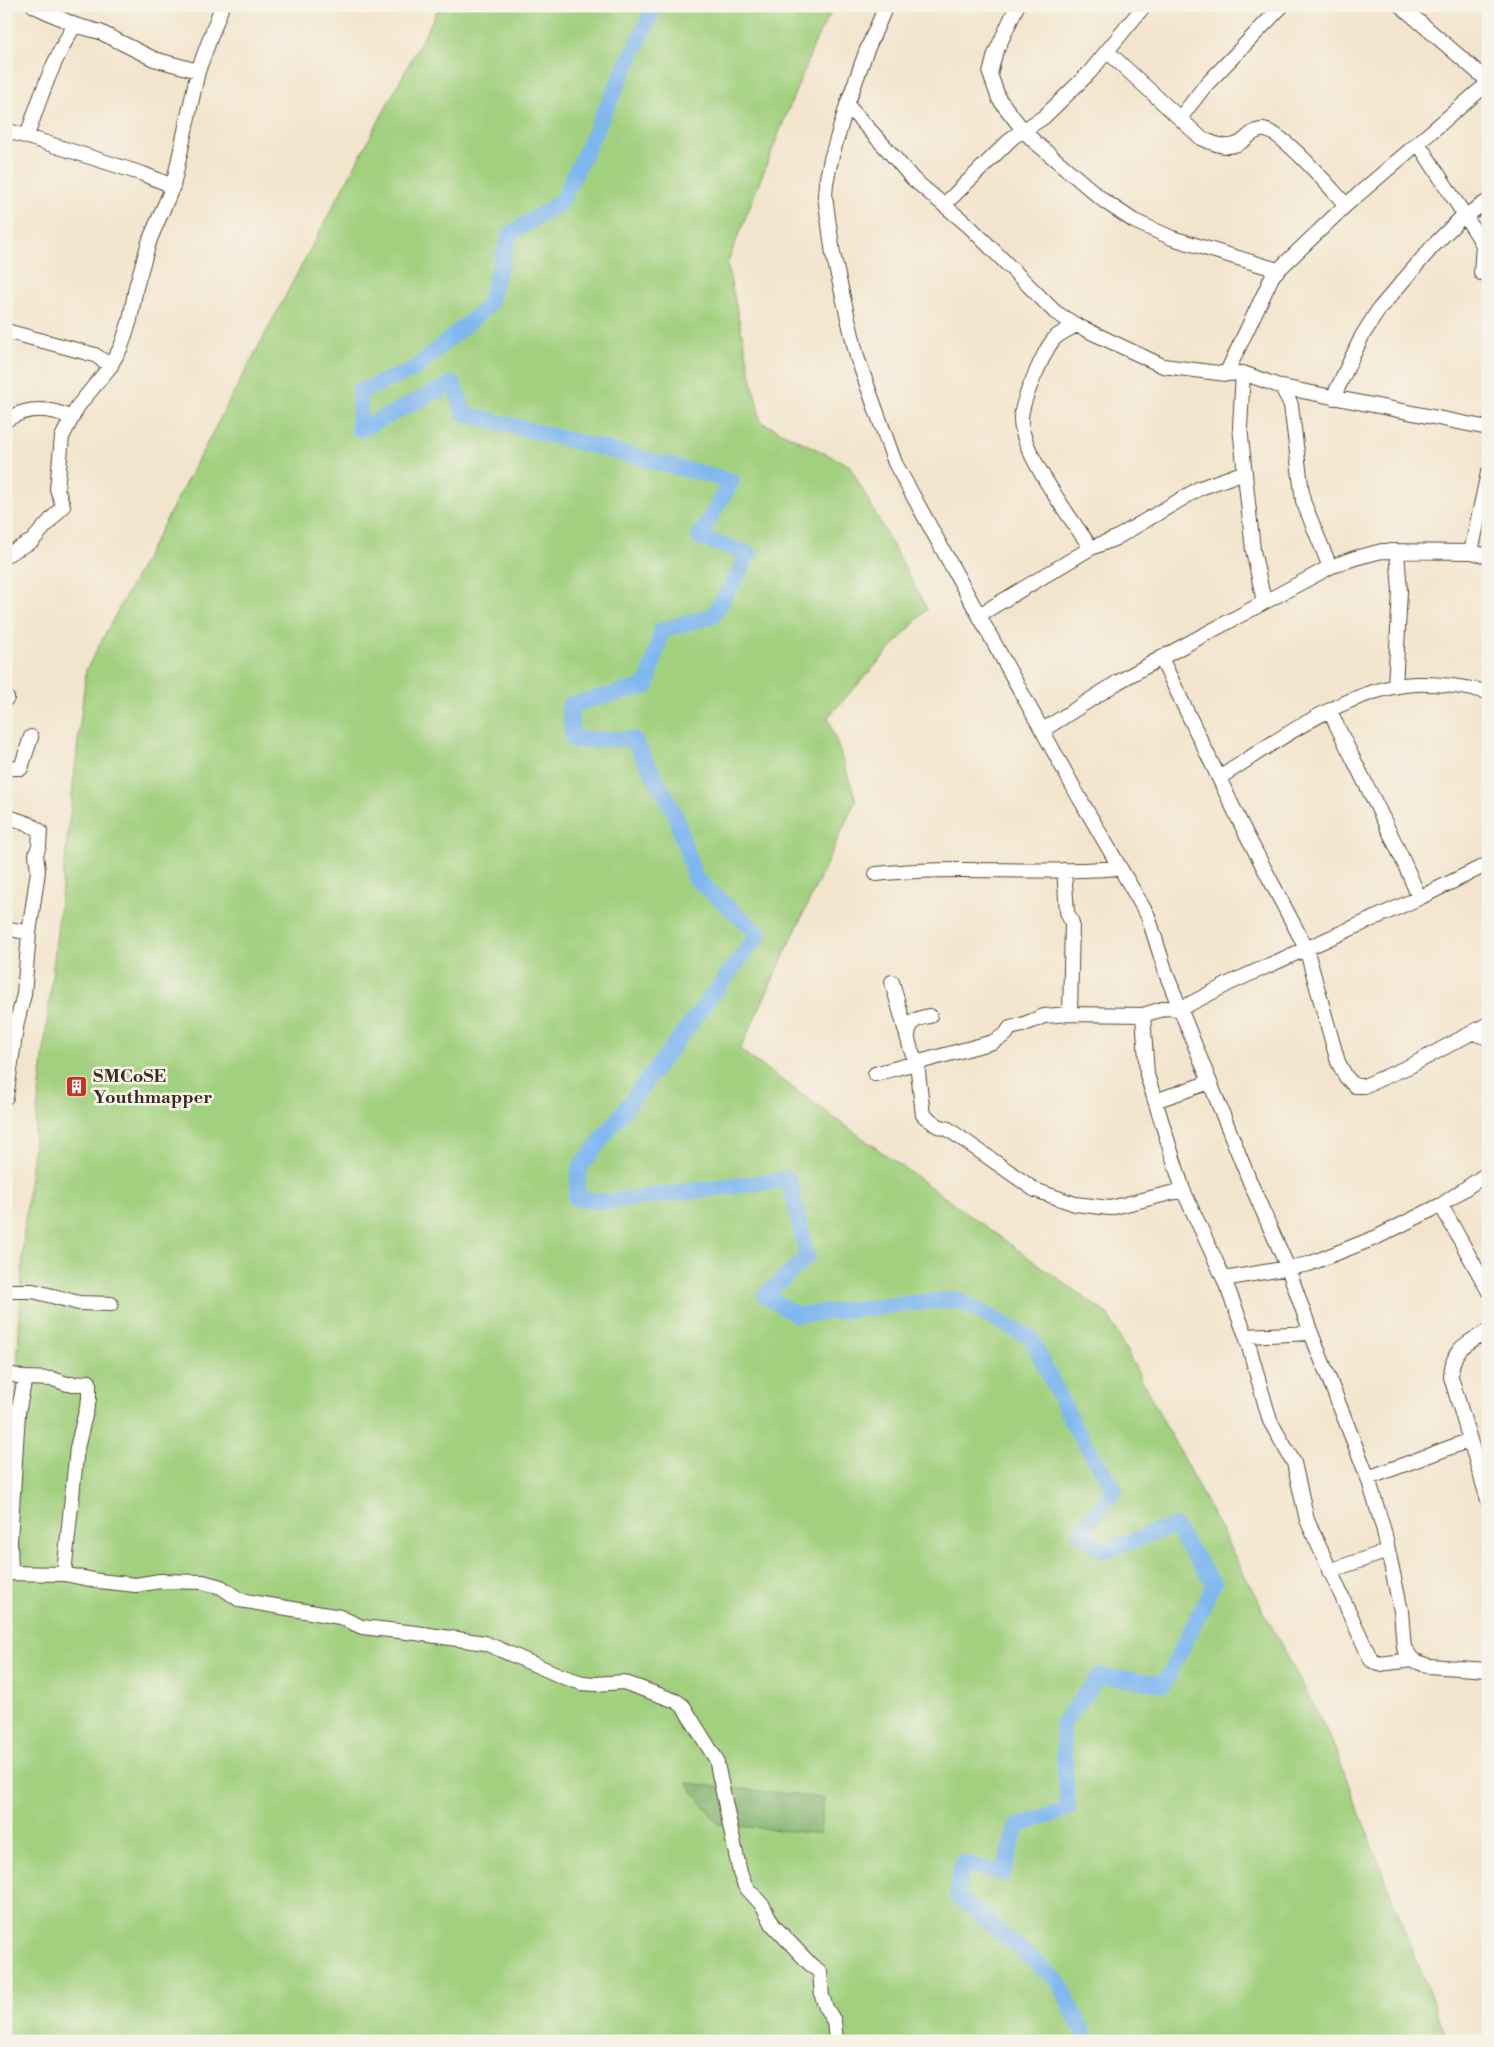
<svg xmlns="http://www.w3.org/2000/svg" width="1494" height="2047" font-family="'Libre Bodoni',serif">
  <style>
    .green { fill: #a1d07e; stroke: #6e7d4e }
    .forest { fill: #80b26d; stroke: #5e6e46 }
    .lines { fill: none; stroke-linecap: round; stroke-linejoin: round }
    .river { stroke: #7fb7ef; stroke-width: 16 }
    .minor-casing { stroke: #574638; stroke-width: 16 }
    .minor { stroke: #fff; stroke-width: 14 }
    .labels { text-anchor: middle; stroke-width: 5; stroke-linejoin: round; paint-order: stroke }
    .poi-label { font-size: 18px; font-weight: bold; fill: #3b2a1e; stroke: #f7f3e8; text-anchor: start }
  </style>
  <rect width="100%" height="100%" fill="#f7f3e8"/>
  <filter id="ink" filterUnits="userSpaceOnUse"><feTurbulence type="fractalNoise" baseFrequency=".02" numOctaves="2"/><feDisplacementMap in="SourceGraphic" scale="10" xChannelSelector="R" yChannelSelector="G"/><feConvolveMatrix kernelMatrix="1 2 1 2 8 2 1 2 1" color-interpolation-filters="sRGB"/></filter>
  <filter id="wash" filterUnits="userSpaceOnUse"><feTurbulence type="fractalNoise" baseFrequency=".0096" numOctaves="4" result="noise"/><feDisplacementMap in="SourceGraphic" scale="20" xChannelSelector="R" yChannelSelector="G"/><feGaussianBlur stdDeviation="1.12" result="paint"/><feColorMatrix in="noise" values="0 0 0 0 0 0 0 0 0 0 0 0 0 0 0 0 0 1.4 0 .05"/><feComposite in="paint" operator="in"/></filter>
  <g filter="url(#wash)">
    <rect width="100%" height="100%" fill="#f3e5cd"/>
    <path class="green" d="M440,6H835L818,35L727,264L761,422L849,465L927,609L828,717L856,800L740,1050L1107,1314L1331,1739L1448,2041H6V1602L24,1230L86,670Z"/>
    <path class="forest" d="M687,1783L824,1798L820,1834L718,1824Z"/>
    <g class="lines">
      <path class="river" d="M655,6L562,201L510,234L488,306L413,370L360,391L359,430L453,383L465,414L732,481L699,537L750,554L713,616L662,630L647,686L569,705L573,740L633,739L674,811L695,878L759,934L579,1169L576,1198L606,1202L789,1179L807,1257L765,1296L797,1315L956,1299L1031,1338L1075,1428L1115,1490L1080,1533L1104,1551L1174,1526L1214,1584L1164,1684L1100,1676L1062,1724L1068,1809L1017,1826L1003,1874L962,1863L957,1896L1059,1982L1087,2041"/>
    </g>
  </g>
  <g filter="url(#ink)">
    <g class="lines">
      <defs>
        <path id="minor" d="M34,6L75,25L100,32L154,59L198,71
          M886,6L866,52L847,105L831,159L826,183L825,196L833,254L857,357L895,463L1080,799L1148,916L1167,976L1250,1182L1288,1268L1309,1264L1377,1237L1441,1205L1488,1173
          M1017,6L995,54L990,74L999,99L1023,130L1035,142L1104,201L1134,221L1172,238L1278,270
          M1401,6L1488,81
          M1108,52L1201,138C1216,145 1231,151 1244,140C1250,135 1253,131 1261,130C1280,127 1332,190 1346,205
          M847,105L887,149L913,179L970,227L1055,312L1076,325L1163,366L1226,374L1243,373L1282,387L1488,428
          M1181,117L1204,87L1282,6
          M6,130L143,174L173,186
          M27,136C40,98 53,59 75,25
          M1418,143L1478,236L1483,245L1481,273
          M945,204L1013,137L1044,117L1089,73L1144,6
          M1076,325C1069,329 1061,333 1056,337C1047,345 1042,360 1037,370C1031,383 1022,403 1021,418C1019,450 1072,520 1091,548
          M6,331L95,355L111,366
          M1243,373L1240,427L1253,550L1264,602
          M1226,374L1273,275L1346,205L1488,83
          M1282,387L1291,405L1303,501L1330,567
          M1333,398L1362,336L1379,309L1433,246L1459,220L1488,201
          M6,420C27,407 50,407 71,418
          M1471,552L1488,473
          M6,555L32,541L63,506L57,489L62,437L78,406L109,368L121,347L130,320L136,287L150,239L173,186L198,71L222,6
          M979,615L1091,548L1116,538L1200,488L1245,472
          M1161,658L1243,828L1306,948L1338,1062L1346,1077L1355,1086H1364L1410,1066L1488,1024
          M1395,687L1400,591L1397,552
          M6,699L7,698
          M1330,711C1359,774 1394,834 1419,898
          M1043,730L1118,682L1161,658L1330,567L1355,558L1382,551L1471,552L1488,556
          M6,768H21L31,737
          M1219,778C1275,742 1349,687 1416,684C1441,683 1464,687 1488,692
          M6,816L29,824L40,831L39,846L36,854L38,871L29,933L24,994L17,1022L6,1097
          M1064,870L1067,912L1072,923L1070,1014
          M876,874C957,865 1038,875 1119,868
          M6,928L29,933
          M892,982L911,1050L917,1063L923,1115L938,1126L948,1129L1035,1190L1075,1204L1110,1208L1183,1190
          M1143,1015L1147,1075L1183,1190L1224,1279L1246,1336L1270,1421L1294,1463L1307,1520L1371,1660L1379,1664L1413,1660
          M1473,1033L1488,1038
          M908,1036C909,1022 916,1018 930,1016
          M875,1074L993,1042L1006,1034L1010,1028L1022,1025L1044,1016L1070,1014L1143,1015L1166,1008L1180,1009L1232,982L1419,898L1488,864
          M1155,1101L1210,1082
          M1441,1205L1488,1290
          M1224,1279L1288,1268L1311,1333L1368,1478L1384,1531L1401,1611L1404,1648L1413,1660L1428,1666L1488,1670
          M6,1291H33L79,1303L111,1304
          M1488,1331C1465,1344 1452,1348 1451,1377L1488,1500
          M1246,1336L1311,1333
          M6,1373L25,1378L53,1379L67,1384H78L89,1382V1399L77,1448L64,1574
          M1368,1478L1470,1440
          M1329,1571L1388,1551
          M6,1573L64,1574L99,1581L136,1585L160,1581L203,1582L221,1587L240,1600L340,1617L362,1627L416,1633L485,1643L561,1676L582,1683L596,1684L623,1682L676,1701L683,1706L716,1759L740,1873L745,1886L763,1906L773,1925L811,1965L820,1972L822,1996L826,2008L834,2021L836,2041
          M11,1573L10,1540L18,1413L25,1378"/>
      </defs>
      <use href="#minor" class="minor-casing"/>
      <use href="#minor" class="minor"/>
    </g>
  </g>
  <defs>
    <symbol id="building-square" viewBox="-11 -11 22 22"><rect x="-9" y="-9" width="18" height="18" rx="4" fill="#c8321e" stroke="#f7f3e8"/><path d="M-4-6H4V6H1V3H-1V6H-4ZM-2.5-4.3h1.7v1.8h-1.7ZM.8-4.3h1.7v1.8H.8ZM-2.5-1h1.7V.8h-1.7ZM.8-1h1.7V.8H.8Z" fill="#fff"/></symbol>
  </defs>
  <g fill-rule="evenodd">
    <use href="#building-square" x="64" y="1074" width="25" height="25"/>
  </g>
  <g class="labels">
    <g class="poi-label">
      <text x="93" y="1082">SMCoSE<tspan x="93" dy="21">Youthmapper</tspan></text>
    </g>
  </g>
  <rect width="1494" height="2047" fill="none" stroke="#f7f3e8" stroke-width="25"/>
</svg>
